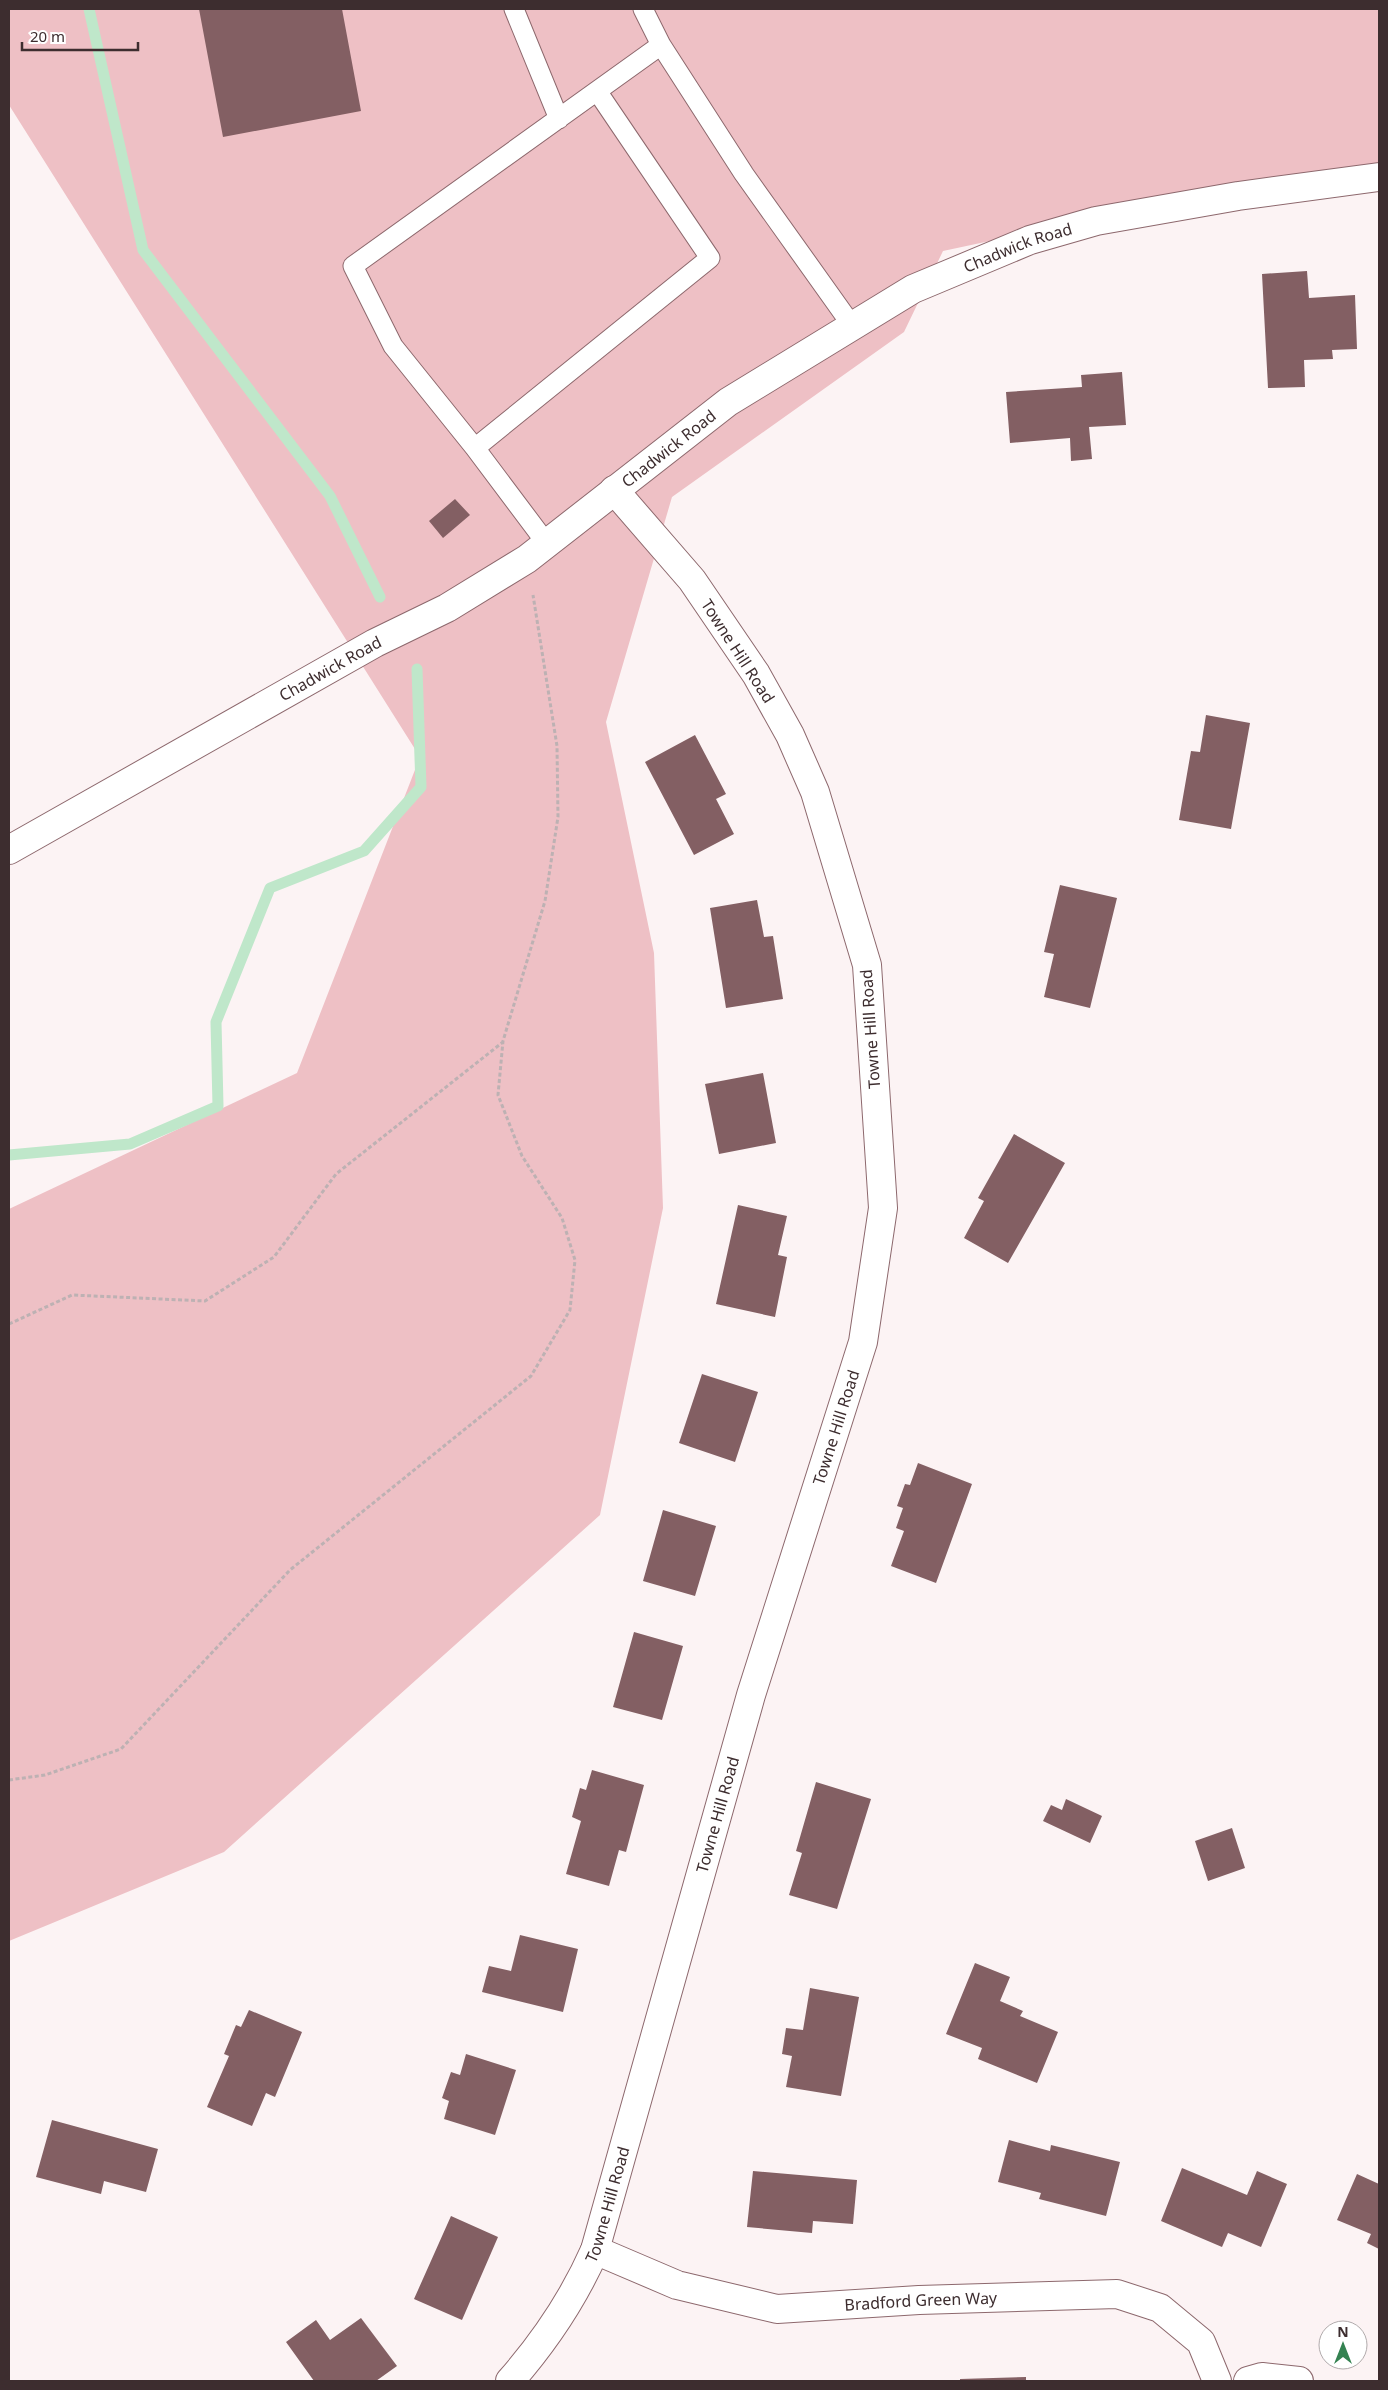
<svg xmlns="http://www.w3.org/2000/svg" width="1388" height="2390" font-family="'Noto Sans',sans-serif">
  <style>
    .green { fill: #eec0c5 }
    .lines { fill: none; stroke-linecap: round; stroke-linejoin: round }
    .stream { stroke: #bfe7ca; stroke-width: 11 }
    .building { fill: #835f63 }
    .lane-casing { stroke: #8d686d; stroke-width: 21 }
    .street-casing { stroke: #8d686d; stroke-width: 30 }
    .secondary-casing { stroke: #8d686d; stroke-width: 30 }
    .path { stroke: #bdb1b3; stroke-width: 3; stroke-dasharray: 4 2.5; stroke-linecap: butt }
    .lane { stroke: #fff; stroke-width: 19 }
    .street { stroke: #fff; stroke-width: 28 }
    .secondary { stroke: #fff; stroke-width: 28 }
    .labels { text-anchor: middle; stroke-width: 5; stroke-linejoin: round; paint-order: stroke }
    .street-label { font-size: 16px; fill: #3d2d2f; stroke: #fff }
  </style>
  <rect width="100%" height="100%" fill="#fcf3f4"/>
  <path class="green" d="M9,9H1379V165L1251,185L943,251L904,332L672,497L606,722L654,953L663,1208L600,1515L224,1852L9,1941V1209L297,1073L420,757L9,105Z"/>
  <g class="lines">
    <path class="stream" d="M89,9L143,250L330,496L380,597
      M9,1155L130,1144L218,1106L216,1022L270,888L364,851L421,787L417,669"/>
  </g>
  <path class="building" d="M199,9H342L361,111L223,137Z
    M1307,271L1309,298L1355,295L1357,349L1332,350L1333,359L1304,360L1305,387L1268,388L1262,274Z
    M1122,372L1126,425L1089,427L1092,459L1071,461L1070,438L1010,443L1006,392L1082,387L1081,375Z
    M455,499L470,515L443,538L429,521Z
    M1206,715L1250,723L1231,829L1179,820L1191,751L1200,752Z
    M695,735L726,794L716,799L734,834L694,855L645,762Z
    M1060,885L1117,898L1090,1008L1044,997L1054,954L1044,952Z
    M757,900L764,937L773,936L783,999L726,1008L710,908Z
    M763,1073L776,1143L719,1154L705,1084Z
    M1014,1134L1065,1163L1008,1263L964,1238L984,1201L978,1198Z
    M738,1205L787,1216L778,1255L787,1257L775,1317L716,1304Z
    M702,1374L758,1392L735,1462L679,1443Z
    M918,1463L972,1484L936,1583L891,1566L904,1531L896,1528L903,1508L897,1506L905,1484L910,1485Z
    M663,1510L716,1526L695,1596L643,1581Z
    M634,1632L683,1646L662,1720L613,1707Z
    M592,1770L644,1785L626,1852L619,1850L609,1886L566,1874L581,1821L572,1817L580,1788L586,1790Z
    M816,1782L871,1799L837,1909L789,1895L802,1853L796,1851Z
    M1066,1799L1102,1816L1090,1843L1043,1821L1051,1805L1062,1810Z
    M1232,1828L1245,1868L1208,1881L1195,1841Z
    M520,1935L578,1949L563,2012L482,1992L489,1966L511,1971Z
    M975,1963L1010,1977L1000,2001L1023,2011L1020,2016L1058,2032L1037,2083L978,2059L982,2048L946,2034Z
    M810,1988L859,1997L841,2096L786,2087L792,2056L782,2054L786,2028L803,2030Z
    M249,2010L302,2032L275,2097L266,2093L252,2126L207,2107L229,2056L224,2054L236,2025L241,2027Z
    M466,2054L516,2070L495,2135L444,2119L449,2101L442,2098L451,2072L460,2075Z
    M52,2120L158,2149L146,2192L104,2181L101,2194L36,2177Z
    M1009,2140L1050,2151L1051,2145L1120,2162L1106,2216L1039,2199L1041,2193L998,2182Z
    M1182,2168L1247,2195L1257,2171L1287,2184L1261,2247L1228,2233L1222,2247L1161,2221Z
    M753,2171L857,2180L853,2224L813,2221L812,2233L747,2227Z
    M1357,2174L1379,2184V2249L1367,2243L1371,2234L1337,2220Z
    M451,2216L498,2237L462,2320L414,2299Z
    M361,2318L397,2366L376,2381H314L286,2342L316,2320L330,2340Z
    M1026,2377V2381H960V2379Z"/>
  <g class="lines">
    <defs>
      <path id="lane" d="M514,9L559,119
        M643,9L661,45L744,174L853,327
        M475,448L710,258L597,91
        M547,544L475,448L393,346L353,266L661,45"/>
      <g id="street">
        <path id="s1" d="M595,2250L677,2285L777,2309L919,2300L1117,2294L1160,2308L1201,2342L1217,2381"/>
        <path id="s2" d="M510,2381C546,2340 573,2300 595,2250L751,1695L863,1342L883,1208L867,965L815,792L790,735L756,674L692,580L614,490"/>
        <path d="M1248,2381L1262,2377L1299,2381"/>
      </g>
      <g id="secondary">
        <path id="s3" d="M9,850L375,643L447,608L527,559L728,402L913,289L1030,240L1096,221L1238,196L1379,177"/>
      </g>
    </defs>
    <use href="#lane" class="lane-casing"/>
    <use href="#street" class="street-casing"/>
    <use href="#secondary" class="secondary-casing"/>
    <path class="path" d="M9,1324L72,1295L205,1301L274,1257L336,1174L503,1042
      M9,1780L45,1775L121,1749L290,1570L531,1376L570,1310L575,1260L562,1218L522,1156L498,1095L503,1041L545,901L558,817L557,746L533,595"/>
    <use href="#lane" class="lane"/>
    <use href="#street" class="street"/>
    <use href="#secondary" class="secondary"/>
  </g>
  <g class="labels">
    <g class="street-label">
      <text dy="6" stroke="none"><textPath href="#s3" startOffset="1179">Chadwick Road</textPath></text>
      <text dy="6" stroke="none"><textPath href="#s3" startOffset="774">Chadwick Road</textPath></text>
      <text transform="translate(738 651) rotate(57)" y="6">Towne Hill Road</text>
      <text dy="6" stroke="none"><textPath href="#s3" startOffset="369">Chadwick Road</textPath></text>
      <text transform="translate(870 1029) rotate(-94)" y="6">Towne Hill Road</text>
      <text dy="6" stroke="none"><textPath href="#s2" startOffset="1014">Towne Hill Road</textPath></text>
      <text dy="6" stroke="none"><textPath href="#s2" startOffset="609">Towne Hill Road</textPath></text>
      <text dy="6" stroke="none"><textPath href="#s2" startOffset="204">Towne Hill Road</textPath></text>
      <text dy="6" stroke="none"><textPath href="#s1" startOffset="336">Bradford Green Way</textPath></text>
    </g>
  </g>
  <rect width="1388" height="2390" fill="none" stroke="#3d2d2f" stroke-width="20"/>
  <g transform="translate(1343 2345)"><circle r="24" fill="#ffffff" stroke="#b1abac"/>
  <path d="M0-4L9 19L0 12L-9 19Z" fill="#348251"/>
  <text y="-8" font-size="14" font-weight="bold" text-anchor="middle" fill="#3d2d2f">N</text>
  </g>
  <path d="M22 42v8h116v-8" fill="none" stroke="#3d2d2f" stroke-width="2.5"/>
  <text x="30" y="42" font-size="15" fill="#3d2d2f" stroke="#ffffff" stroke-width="4" paint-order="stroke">20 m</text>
</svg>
